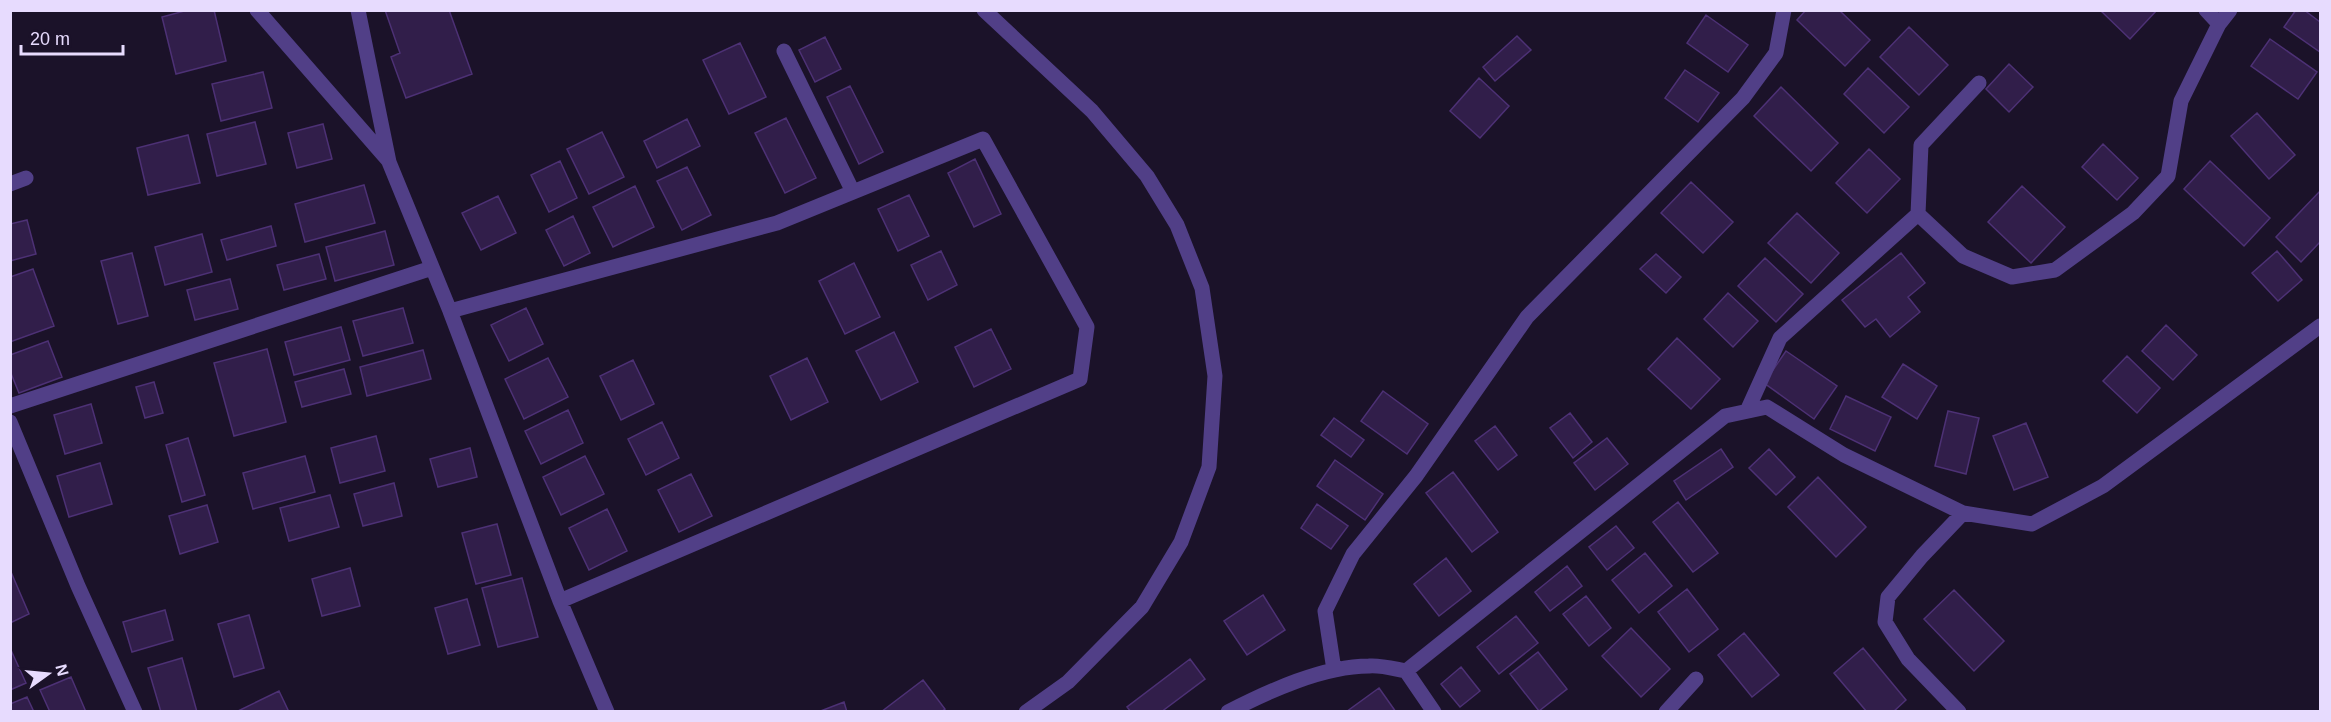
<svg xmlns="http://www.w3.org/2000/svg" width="2331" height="722" font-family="Arial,sans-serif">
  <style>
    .building { fill: #311e4a; stroke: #4d3175; stroke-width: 1.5 }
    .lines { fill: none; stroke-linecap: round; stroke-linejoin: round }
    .minor { stroke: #513f87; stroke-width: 15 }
  </style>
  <rect width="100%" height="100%" fill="#1b1229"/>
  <path class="building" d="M188,10H214L226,61L176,74L162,17Z
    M385,10H449L472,74L406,98L391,57L400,53Z
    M1806,10H1839L1870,40L1845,66L1797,20Z
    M2100,10H2157L2130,39Z
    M2296,10H2304L2320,22V52L2284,27Z
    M1706,15L1748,45L1728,72L1687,43Z
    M1909,27L1948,65L1919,95L1880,57Z
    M1517,36L1531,50L1495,81L1483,67Z
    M825,37L841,69L815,82L799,50Z
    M2270,39L2317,72L2298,99L2251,66Z
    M740,43L766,97L729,114L703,60Z
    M2009,64L2033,87L2009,112L1986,89Z
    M1868,68L1909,107L1884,133L1844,94Z
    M1685,70L1719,93L1698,122L1665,98Z
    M263,72L272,108L221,121L212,84Z
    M1479,78L1509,106L1480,138L1450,111Z
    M850,86L883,152L859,164L827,97Z
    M1781,87L1838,143L1811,171L1754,116Z
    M2257,113L2295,155L2269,179L2231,136Z
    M786,118L816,178L785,193L755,133Z
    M687,119L700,146L657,168L644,141Z
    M255,122L266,164L217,176L207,134Z
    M323,124L332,159L297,168L288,133Z
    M602,132L624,177L589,194L567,149Z
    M188,135L200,183L148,195L137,148Z
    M2103,144L2138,178L2117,200L2082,167Z
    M1869,149L1900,179L1867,213L1836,183Z
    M975,159L1001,214L974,227L948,173Z
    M560,161L577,198L549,212L531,175Z
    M2210,161L2270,218L2244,246L2184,189Z
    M687,167L711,215L682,230L657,181Z
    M1691,182L1733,222L1703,253L1661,213Z
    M364,185L375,223L305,242L295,204Z
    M635,186L654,227L613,247L593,207Z
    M2022,186L2065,227L2031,263L1988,222Z
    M2320,191V242L2301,262L2276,237Z
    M909,195L929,236L898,251L878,209Z
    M498,196L516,233L481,250L462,213Z
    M1797,213L1839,253L1811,283L1768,243Z
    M573,216L590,253L564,266L546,230Z
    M27,220L36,254L10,261V224Z
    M271,226L276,246L227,260L221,240Z
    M385,231L394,265L335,281L326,247Z
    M202,234L212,272L165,285L155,247Z
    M941,251L957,285L928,300L911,265Z
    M2277,251L2302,280L2278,301L2252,273Z
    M132,253L148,316L118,324L101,261Z
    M1901,253L1925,283L1908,297L1920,312L1890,337L1876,319L1865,327L1842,300Z
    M319,254L326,279L284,290L277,265Z
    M1656,254L1681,277L1666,293L1640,269Z
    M1765,258L1803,294L1776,322L1738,286Z
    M854,263L880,317L845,334L819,281Z
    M33,269L54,326L10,342V277Z
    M230,279L238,309L195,320L187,290Z
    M1728,293L1758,321L1733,347L1704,319Z
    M403,308L413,343L363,356L353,321Z
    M526,308L543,344L509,361L491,325Z
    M2166,325L2197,355L2173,380L2142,351Z
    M341,327L350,360L294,375L285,342Z
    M991,329L1011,369L974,387L955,347Z
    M894,332L918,382L881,400L856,351Z
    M1677,338L1720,379L1691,409L1648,369Z
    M48,341L62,377L19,393L10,371V355Z
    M267,349L286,422L234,436L214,363Z
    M423,350L431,379L367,396L360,367Z
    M1786,351L1837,386L1814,419L1764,383Z
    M2127,356L2160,388L2137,413L2103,381Z
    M548,358L568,397L524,419L505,379Z
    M807,358L828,402L791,420L770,376Z
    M633,360L654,404L621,420L600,376Z
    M1903,364L1937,386L1917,419L1882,397Z
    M344,369L351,394L302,407L295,382Z
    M154,382L163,413L145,418L136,387Z
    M1383,391L1428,424L1407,454L1361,421Z
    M1846,396L1891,417L1875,451L1830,429Z
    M91,404L102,443L65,454L54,415Z
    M568,410L583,443L541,464L525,431Z
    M1948,411L1979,418L1966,474L1935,466Z
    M1570,413L1592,442L1573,458L1550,428Z
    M1334,418L1364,440L1351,457L1321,435Z
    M662,422L679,458L646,475L628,439Z
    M2026,423L2048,477L2014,490L1993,436Z
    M1495,426L1517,455L1498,470L1475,441Z
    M376,436L385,471L340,483L331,448Z
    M188,438L205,495L182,502L166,445Z
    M1607,438L1628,464L1595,490L1574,463Z
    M470,448L477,477L438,487L430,459Z
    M1721,449L1733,467L1686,500L1674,481Z
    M1769,449L1795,477L1776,495L1749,468Z
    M305,456L315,492L253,509L243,473Z
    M585,456L604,494L561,515L543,477Z
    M1335,460L1383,494L1365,520L1317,486Z
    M100,463L112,504L69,517L57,476Z
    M1453,472L1498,532L1472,552L1426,493Z
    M691,474L712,516L679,532L658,490Z
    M1818,477L1866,527L1836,557L1788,507Z
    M394,483L402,516L363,526L354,494Z
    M330,495L339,527L289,541L280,508Z
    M1678,502L1718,553L1693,572L1653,522Z
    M1317,504L1348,526L1331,549L1301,528Z
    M207,505L218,542L180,554L169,516Z
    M607,509L627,551L589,570L569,528Z
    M497,524L511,575L476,584L462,533Z
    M1616,526L1634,548L1607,570L1589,547Z
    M1645,553L1672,586L1639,613L1612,580Z
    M1446,558L1471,591L1439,616L1414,584Z
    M1567,566L1582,586L1550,611L1535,592Z
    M350,568L360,606L322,616L312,579Z
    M11,572L29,614L10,623V573Z
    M522,578L538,637L498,647L482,588Z
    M1687,589L1718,629L1689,652L1658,612Z
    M1954,590L2004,641L1974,671L1924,619Z
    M1263,595L1285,630L1247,655L1224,621Z
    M1586,596L1611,628L1589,646L1563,614Z
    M467,599L480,645L448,654L435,608Z
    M165,610L173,640L132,652L123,622Z
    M249,615L264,668L234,677L218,624Z
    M1516,616L1538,643L1499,674L1477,647Z
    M1631,628L1670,669L1641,697L1602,656Z
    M1744,633L1779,675L1752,697L1718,655Z
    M10,648L26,683L10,690Z
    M1863,648L1906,700L1893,712H1867L1834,673Z
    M1538,652L1567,689L1539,711L1510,674Z
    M182,658L197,712H161L148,668Z
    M1190,659L1205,679L1161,712H1131L1127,707Z
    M1461,667L1480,691L1460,707L1441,684Z
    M71,677L86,712H50L40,690Z
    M923,680L945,709L941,712H881Z
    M1379,688L1396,712H1346Z
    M279,691L289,712H236Z
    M27,697L34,712H10V704Z
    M844,702L847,712H818Z"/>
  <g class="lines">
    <path class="minor" d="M257,10L388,160
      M358,10L389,162L450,311L560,601L607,712
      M984,10L1092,111L1147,176L1177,225L1202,288L1215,376L1209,467L1181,542L1142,607L1068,682L1026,712
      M2206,10L2219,24
      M784,51L853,192
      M10,184L26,178
      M1918,214L1963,256L2012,277L2055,270L2133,213L2168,176L2181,101L2219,24L2230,10
      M450,311L777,223L983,139L1087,327L1080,379L560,601
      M10,406L432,268
      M1747,411L1780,338L1918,214L1921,145L1979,83
      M10,422L78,586L135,712
      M1334,670L1325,611L1353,554L1416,476L1527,317L1743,98L1776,53L1784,10
      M1406,671L1725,416L1767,407L1844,455L1963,513L2032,524L2103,486L2320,326
      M1228,712C1269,691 1323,666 1369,666C1381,665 1395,669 1406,671L1434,712
      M1666,712L1696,679
      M1959,712L1908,659L1885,622L1888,597L1922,556L1963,513"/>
  </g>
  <rect width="2331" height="722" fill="none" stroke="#e7dbfe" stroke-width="24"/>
  <g transform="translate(48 674) rotate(75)" stroke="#1b1229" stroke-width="4.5" paint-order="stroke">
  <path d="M0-4.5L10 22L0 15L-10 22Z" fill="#e7dbfe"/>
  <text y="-9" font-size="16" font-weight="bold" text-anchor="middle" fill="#e7dbfe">N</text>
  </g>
  <path d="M21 45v9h102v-9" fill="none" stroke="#e7dbfe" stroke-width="3"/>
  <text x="30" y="45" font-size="18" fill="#e7dbfe" stroke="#1b1229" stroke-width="4.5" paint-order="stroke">20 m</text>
</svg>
